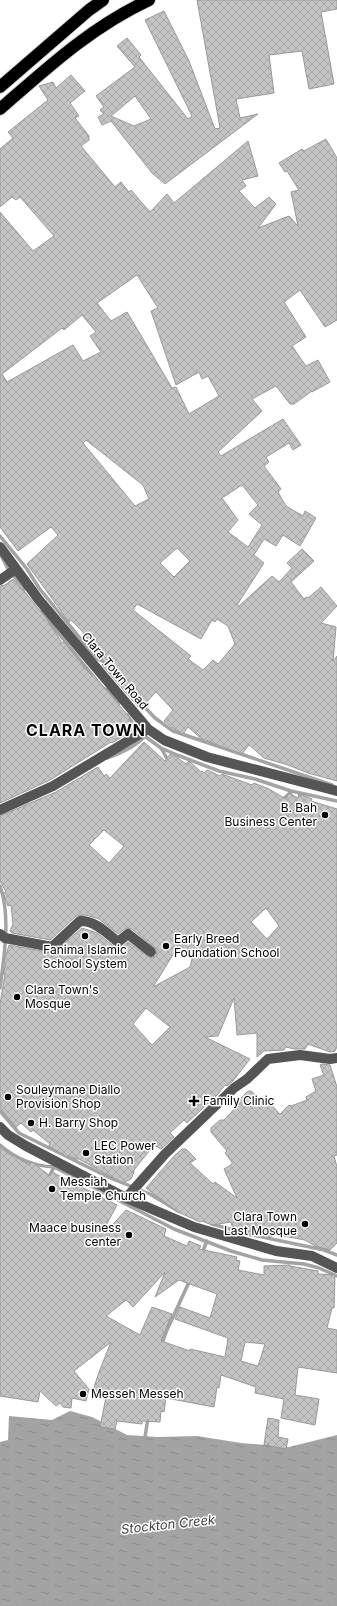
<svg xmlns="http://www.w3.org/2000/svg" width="337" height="1606" font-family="Inter,sans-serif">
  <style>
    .water { fill: url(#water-ripples) }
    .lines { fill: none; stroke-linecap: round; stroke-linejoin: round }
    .stream { stroke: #a3a3a3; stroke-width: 3.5 }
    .building { fill: url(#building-cross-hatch); stroke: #999; fill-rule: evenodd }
    .highway-casing { stroke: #dbdbdb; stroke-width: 14 }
    .minor { stroke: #555; stroke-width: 10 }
    .highway { stroke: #000; stroke-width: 12 }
    .poi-dot { fill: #000; stroke: #fff; stroke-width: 1.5 }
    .labels { text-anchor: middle; stroke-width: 3; stroke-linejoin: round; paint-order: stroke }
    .street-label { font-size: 12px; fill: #000; stroke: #fff }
    .poi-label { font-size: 12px; fill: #000; stroke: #fff; text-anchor: start }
    .water-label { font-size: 13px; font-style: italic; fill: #444; stroke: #fff }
    .district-label { font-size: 16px; font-weight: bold; letter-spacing: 1px; fill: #000; stroke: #fff }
  </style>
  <defs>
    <pattern id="water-ripples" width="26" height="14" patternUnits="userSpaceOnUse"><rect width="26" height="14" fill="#a3a3a3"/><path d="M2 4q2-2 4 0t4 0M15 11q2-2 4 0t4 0" fill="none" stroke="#8b8b8b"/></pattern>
    <pattern id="building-cross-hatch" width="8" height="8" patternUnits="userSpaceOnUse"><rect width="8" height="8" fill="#c4c4c4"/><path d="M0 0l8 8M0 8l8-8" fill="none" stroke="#a7a7a7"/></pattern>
  </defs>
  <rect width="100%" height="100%" fill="#fff"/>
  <path class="water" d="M70,1411L92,1417L127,1435L158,1437L197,1436L241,1443L289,1447L337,1435V1606H0V1442L8,1440L9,1416L52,1420Z"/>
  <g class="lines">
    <path class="stream" d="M0,536L27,569L39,588L89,649L98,659L108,664
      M1,555L8,569L25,589
      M42,611L55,629L94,677
      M103,688L108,691L118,704
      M140,702L155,718L173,731L332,785
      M127,715L139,732L161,748L177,755L219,771L255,779L291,791L337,801
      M161,748L169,762
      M107,758C120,754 136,746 145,736
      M281,801L291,792
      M0,886C11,916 4,957 0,988
      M0,1111L19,1133L108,1177L150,1194L178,1211
      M0,1145C15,1158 34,1166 54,1167L174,1229L231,1251L262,1260L304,1264L319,1268L337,1276
      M48,1179L54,1167
      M212,1224L248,1234L324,1250L337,1255
      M202,1253L207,1241
      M161,1346L167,1330L190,1280
      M145,1437L148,1418"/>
  </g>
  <path class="building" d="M197,0H337V9L321,12L334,84L309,89L302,51L269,55L274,93L236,99L240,118L258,114L165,184L152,173L111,121L102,125L98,117L104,114L100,110L104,107L96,96L135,67L117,46L127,38L141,55L139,57L188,119L192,116L145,20L164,11L189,61L215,129L220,128ZM135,96L151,119L134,126L111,116Z
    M71,75L85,91L70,103L79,116L75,118L89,136V140L81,146L115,187L121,182L129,192L131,190L150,212L167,194L174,203L248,141L258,176L242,180L246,186L239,191L255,208L269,197L276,204L258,228L289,216L298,226L291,192L299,190L287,171L285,172L279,163L302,149L304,151L326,139L337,158V320L325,327L300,290L284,302L306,337L292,346L306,366L318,360L330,382L312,392V391L294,404H290L276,386L252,399L262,411L218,452L221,456L283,419L301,445L293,450L289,443L266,457L269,462L264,466L281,489L278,492L286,506L303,516L305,511L316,518L300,546L283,535L276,546L264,539L254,555L264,563L237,605L239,606L272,576L279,582L292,568L287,563L302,549L314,561L291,582L304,599L306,597L308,598L321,587L337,606L321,623L336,627L333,661L337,656V781L308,773L288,765L264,758L249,745L242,754L212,743L207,740L205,742L188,727L183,734H181L164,721L173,710L156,692L140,709L102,665L105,663L82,631L71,620L69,622L27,564L58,535L51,527L18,551L0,527V212L33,251L54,236L20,197L16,200L12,197L0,207V149L13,138L8,132L48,100L39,86L53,82L56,88ZM137,275L158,308L151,311L176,385L199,372L202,379L208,376L219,396L189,414L176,387L172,388L127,312L111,321L97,303ZM82,315L96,332L90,336L101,352L83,361L73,345L7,382L2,374L62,328L64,330ZM86,440L143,485L149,499L135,506L83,443ZM242,485L258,505L249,514L262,525L248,547L228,532L238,520L222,498ZM177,548L190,561L174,577L160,563ZM137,604L201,639L212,620L215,622L217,619L228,626L235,644L218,664L213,660L203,670L188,659L191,656L133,610Z
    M13,579L25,592L46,618L62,643L64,642L91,675L92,673L130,718L129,719L135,729L112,743L111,742L50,780L0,803V586L5,585Z
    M144,742L165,761L171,753L186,764L189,761L201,772L202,771L204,773L207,770L220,776L222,774L252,785L254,783L269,789L286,799L289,793L298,798L299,794L312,799L311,801L337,809V1047L335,1051L330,1052L308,1044L305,1049H294L286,1047L284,1050L264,1051L257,1057V1033L237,1035L234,998L218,1036L205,1037L250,1059L233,1081L227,1086L225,1085L218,1094L187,1123L184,1120L170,1133L174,1137L161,1149L154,1145L134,1170V1172L131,1179L123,1183L77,1158V1160L69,1155L67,1157L49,1146L50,1144L33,1130L31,1132L21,1123L16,1127L0,1108V1004L5,974H3L6,963L4,962L9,945L53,953L82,928L97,933L116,948L122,947L128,942L150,958L156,956L157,950L132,929L126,928L118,934L99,919L86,915L76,916L50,940L12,933L10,931L13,924L11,905L8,906L3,893L6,892L0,881V816L56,792L98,767L104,776L106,774L110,778ZM104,830L124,846L109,863L89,845ZM266,908L279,926L267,939L251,922ZM179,945L193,955L190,967L153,987ZM146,1008L170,1027L152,1045L133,1024Z
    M322,1064L330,1065L337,1087V1155L334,1156L337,1167V1243L330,1250L315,1246L305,1240L283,1236V1233L269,1237L268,1233L256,1237L255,1230L243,1234L241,1228L233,1230L231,1222L212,1225L202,1221L200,1222L178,1212L146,1188L175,1155L182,1149H186L196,1159L190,1163L213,1184L215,1182L237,1198L224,1169L232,1164V1162L225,1153L227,1151L211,1132V1128L220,1120H224L238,1105L236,1103L248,1091H251L262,1101L265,1098L280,1114L289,1105L291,1106L307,1100L306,1097L316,1091L312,1079L324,1075L320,1065Z
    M0,1147L10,1155L11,1154L29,1165L32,1162L50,1176L52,1172L117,1205L103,1231L105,1233L126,1210L166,1229L164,1236L187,1246L189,1241L201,1246L199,1249L237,1257L236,1260L240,1261L238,1270L264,1275V1266L290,1265V1266L318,1271V1274L335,1275L334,1308H332L327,1328L337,1330V1373L298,1367L295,1395L319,1399L315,1425L281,1418L284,1399L255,1393L256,1387L221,1375L219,1388L217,1387L214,1407L166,1398L164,1412L161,1411L160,1422L142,1421V1424L117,1421L115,1429L100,1427L106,1397L92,1393L99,1372L111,1342L74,1371L89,1389L86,1401L72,1398L71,1408L63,1407L60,1403L56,1406L40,1391L38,1402L0,1396ZM165,1272L155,1297L179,1280L217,1294L210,1318L180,1307L175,1319L228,1338L225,1357L190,1349V1351L161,1341L172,1314L152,1307L140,1335L106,1316L126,1300L133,1307ZM245,1342L265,1344L258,1366L241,1361Z
    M268,1418L279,1420L278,1437L288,1439L286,1449L264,1445Z"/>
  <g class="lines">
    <defs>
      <path id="highway" d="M0,87L89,10L103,0
        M0,109C47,68 91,27 149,0"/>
    </defs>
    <use href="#highway" class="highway-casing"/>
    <path class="minor" d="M0,547L39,600L148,729L164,740L207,757L337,791
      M0,580L16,569
      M0,810L53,786L148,729
      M0,934L5,938L52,947L80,921C94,920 107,933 118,942L128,934L151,952
      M0,1127L8,1135L26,1146L126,1198L194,1227L276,1251L312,1256L337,1268
      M126,1198L165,1154L234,1088L247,1079L268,1059L300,1055L330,1059L337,1058"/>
    <use href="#highway" class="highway"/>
  </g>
  <g class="poi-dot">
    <circle cx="325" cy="815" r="4"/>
    <circle cx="85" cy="936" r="4"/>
    <circle cx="166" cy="946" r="4"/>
    <circle cx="17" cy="997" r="4"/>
    <circle cx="8" cy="1097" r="4"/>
    <path d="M192 1095h4v4h4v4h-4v4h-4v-4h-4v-4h4z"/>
    <circle cx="31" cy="1123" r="4"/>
    <circle cx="86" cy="1153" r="4"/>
    <circle cx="52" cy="1189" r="4"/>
    <circle cx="305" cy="1224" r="4"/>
    <circle cx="129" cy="1235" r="4"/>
    <circle cx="83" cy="1394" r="4"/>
  </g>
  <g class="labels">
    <g class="street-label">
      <text transform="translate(115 671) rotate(50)" y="4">Clara Town Road</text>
    </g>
    <g class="poi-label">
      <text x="317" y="812" text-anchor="end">B. Bah<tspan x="317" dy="14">Business Center</tspan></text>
      <text x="174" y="943">Early Breed<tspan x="174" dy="14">Foundation School</tspan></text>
      <text x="85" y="954" text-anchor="middle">Fanima Islamic<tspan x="85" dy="14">School System</tspan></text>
      <text x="25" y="994">Clara Town's<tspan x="25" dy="14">Mosque</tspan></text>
      <text x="16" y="1094">Souleymane Diallo<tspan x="16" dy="14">Provision Shop</tspan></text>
      <text x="203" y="1105">Family Clinic</text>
      <text x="39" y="1127">H. Barry Shop</text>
      <text x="94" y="1150">LEC Power<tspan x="94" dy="14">Station</tspan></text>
      <text x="60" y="1186">Messiah<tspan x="60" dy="14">Temple Church</tspan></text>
      <text x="297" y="1221" text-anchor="end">Clara Town<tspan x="297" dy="14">Last Mosque</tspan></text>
      <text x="121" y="1232" text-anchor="end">Maace business<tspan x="121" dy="14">center</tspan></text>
      <text x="91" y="1398">Messeh Messeh</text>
    </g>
    <g class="water-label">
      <text transform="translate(168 1524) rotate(-6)" y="5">Stockton Creek</text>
    </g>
    <g class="district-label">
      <text x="86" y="736">CLARA TOWN</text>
    </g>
  </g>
</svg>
